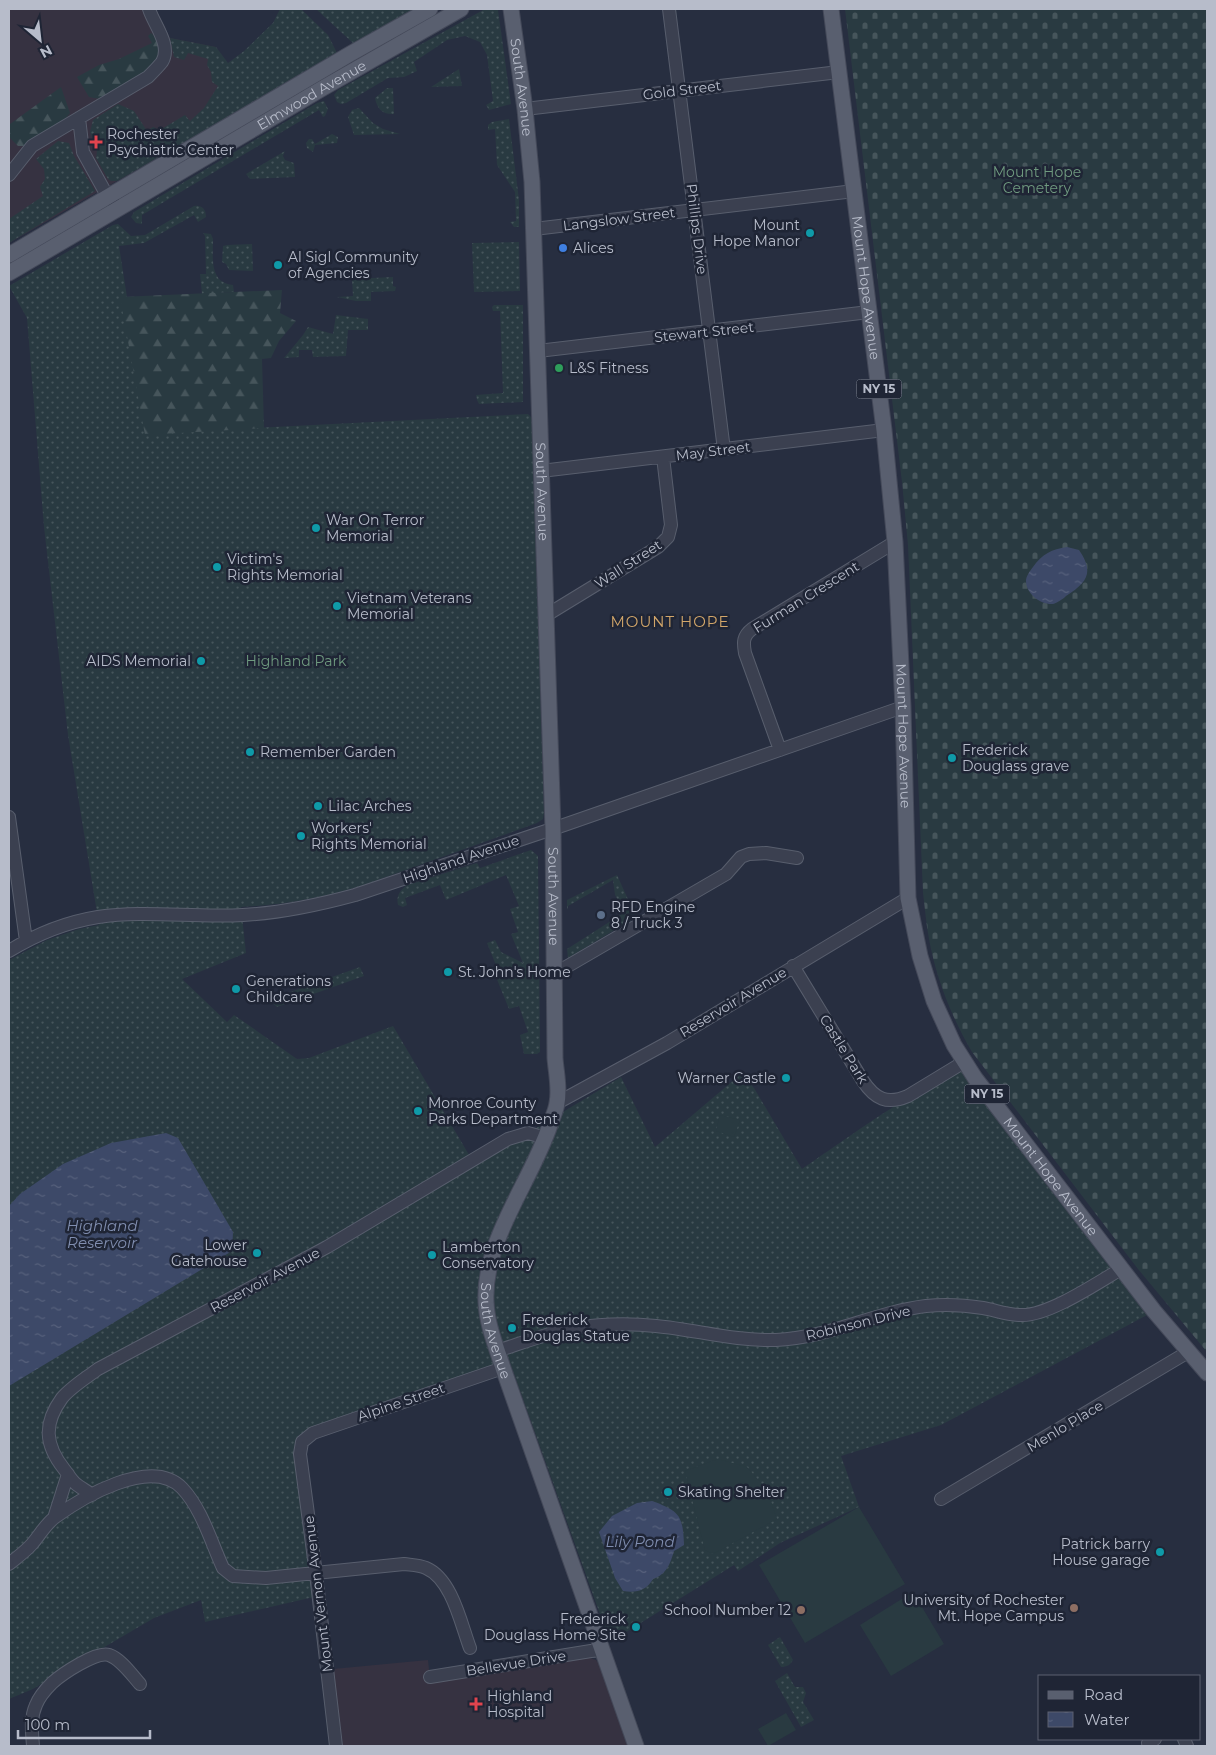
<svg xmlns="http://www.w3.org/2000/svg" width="1216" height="1755" font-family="Montserrat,sans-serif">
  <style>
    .medical { fill: #363241 }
    .grass { fill: url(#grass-dots) }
    .forest { fill: url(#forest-firs) }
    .cemetery { fill: url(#cemetery-stones) }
    .garden { fill: #293a41 }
    .water { fill: url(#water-ripples) }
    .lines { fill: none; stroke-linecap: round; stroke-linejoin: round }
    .minor-casing { stroke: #585e6d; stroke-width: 14 }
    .major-casing { stroke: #444959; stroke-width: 17 }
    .minor { stroke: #3b4050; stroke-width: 12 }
    .major { stroke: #595f6f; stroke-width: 15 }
    .health-dot { fill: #e0444e; stroke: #1f2535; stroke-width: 2 }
    .culture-dot { fill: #0f9aa8; stroke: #1f2535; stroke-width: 2 }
    .shop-dot { fill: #3f7fe0; stroke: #1f2535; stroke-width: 2 }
    .leisure-dot { fill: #2e9e5b; stroke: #1f2535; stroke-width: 2 }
    .service-dot { fill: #5c6f8a; stroke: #1f2535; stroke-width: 2 }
    .education-dot { fill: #8d6e63; stroke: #1f2535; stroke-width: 2 }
    .labels { text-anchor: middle; stroke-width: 5; stroke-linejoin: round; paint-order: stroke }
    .shield { fill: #1f2535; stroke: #898f9d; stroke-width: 1 }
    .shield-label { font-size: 12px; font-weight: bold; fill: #b7bcca }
    .street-label { font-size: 14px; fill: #b7bcca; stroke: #1f2535 }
    .poi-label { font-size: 14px; fill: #b7bcca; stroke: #1f2535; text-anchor: start }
    .park-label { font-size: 14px; fill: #6f9a7f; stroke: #1f2535 }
    .neighbourhood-label { font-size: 15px; letter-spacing: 1px; fill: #d2a66a; stroke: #1f2535 }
    .water-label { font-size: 15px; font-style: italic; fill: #808eb0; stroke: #1f2535 }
  </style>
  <defs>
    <pattern id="grass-dots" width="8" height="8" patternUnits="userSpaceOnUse" patternTransform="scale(1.25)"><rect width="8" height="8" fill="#293a41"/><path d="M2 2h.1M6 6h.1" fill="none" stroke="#46555b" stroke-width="1.8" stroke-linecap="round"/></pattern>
    <pattern id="forest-firs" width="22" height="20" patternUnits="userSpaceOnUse" patternTransform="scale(1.25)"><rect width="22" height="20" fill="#293a41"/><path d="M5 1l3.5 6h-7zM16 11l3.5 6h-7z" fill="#46555b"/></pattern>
    <pattern id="cemetery-stones" width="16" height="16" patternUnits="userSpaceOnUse" patternTransform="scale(1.25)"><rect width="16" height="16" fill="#293a41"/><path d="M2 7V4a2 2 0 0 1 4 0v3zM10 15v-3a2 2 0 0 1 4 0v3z" fill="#46555b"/></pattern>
    <pattern id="water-ripples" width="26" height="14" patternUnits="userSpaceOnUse" patternTransform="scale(1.25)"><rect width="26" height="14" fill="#3d4968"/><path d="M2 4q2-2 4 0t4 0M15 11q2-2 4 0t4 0" fill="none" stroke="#57617c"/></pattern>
  </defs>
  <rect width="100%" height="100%" fill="#272e40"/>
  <path class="medical" d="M9,9H156L170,38L216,47L251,104L9,243Z
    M590,1658L596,1660L599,1664L623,1729L628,1746H343L333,1669L428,1660L430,1679L545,1662Z"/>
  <path class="grass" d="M280,9H301L328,35L338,55L117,181H111L108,179L96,158C99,144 94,143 90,132L93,120L118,104L134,111L147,131L153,127L160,130L185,115L190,121L204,108L218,86L212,82L211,72L207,65L208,59L188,53L184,60L174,57L170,38L216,47L228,63L244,51L273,23Z
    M316,9H419L354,44Z
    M485,9L498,10L511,104L489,110L486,105L493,101L487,55L480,42L465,36L447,40L414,62L417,71L404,77L388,78L346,103L341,104L337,102L334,95L338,90Z
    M459,69L462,86L431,87Z
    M387,88H393L394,114C383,115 377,109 375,98Z
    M324,101L328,109L325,116L323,117L319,110L142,215V224L136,223L131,217L134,212L317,103Z
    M359,108L373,123L383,129L400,134L354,135L348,117L352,110Z
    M509,119L519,200V227H514L510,222L516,221L515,192L497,165L495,129L488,130V125L492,122Z
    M332,134L338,137L337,143L315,145L313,152L307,148L306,143L309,139H312L315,144Z
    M58,141L69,143L74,156L95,191L9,243V219L43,196L40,187L45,179L44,169L36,159Z
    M285,151L283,156L285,160L294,163L295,177L250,179L246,174Z
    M194,206C201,205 206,208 206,217L198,222L194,215L144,243L119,246L127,297H121L216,430L528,414L532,418L544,813L543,819L537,823L361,886C322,898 282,905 241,907L246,953L182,979L227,1022L234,1015L297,1059L309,1058L393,1026L475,1165L621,1077L655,1147L742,1073L754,1088L802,1169C826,1153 942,1069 962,1071L1149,1314L941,1425L841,1456L859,1507L780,1543L738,1571L734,1565L610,1642L509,1360L429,1387L301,1436L314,1597L205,1622L201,1600L154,1618L33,1689L9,1699V960L47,940L79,929L99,925L68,735L44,527L27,318L9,286L113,225L118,224L131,236L145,235Z
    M203,233L211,234L213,239C213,257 209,283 233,285L234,292L202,294L200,274H206L205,236Z
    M519,242L520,291L474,292L472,243Z
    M252,244L253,271L229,270L226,264L222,262L223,246L227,245Z
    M393,277V286L396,287L395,291L371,292V301H356L337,297L353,296L352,279Z
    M494,305H523V402L479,404L477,400L476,395L503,393L500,311H493L492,307Z
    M336,315L368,319V330H348L346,356L313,357L312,350H299V357L284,358L303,335L308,327L333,334Z
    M531,850L538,856L540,1048V1052L537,1054H524L520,1035L528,1032L519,1006L509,1009L496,977L500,975L487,943L495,940L501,952L523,963L511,934L518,932L510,909L519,906L506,875L446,900L440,885L405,898L407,905L403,907L398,905C396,896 400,890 407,885L477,863L480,868Z
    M617,875L636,917L568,958L567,949L625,912L615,895L613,880L568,906L567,910V900Z
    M360,967L364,976L277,1007L265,997L269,990L279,996Z
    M780,1637L793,1660C790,1665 787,1667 781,1667L768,1645Z
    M787,1673L795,1687H803L806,1693L803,1702L814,1720L801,1727L775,1681Z"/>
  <path class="forest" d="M151,33L156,37L160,54L150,70L100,99L89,97L77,77L99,65L119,59L152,43L148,36Z
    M61,87L70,113L63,122L25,146H18L9,137V123L10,124Z
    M282,290L280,313L296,321L279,341L271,358L262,359L264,428L145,435L120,297Z"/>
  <path class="cemetery" d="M845,9H1207V1352L1138,1269L972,1052C952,1018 936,978 929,939C926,924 925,908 923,893L908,545L902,482Z"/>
  <path class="garden" d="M720,1115L740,1120L734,1137L716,1131Z
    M718,1459L747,1467L767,1490L777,1519L713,1554L705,1550L685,1471Z
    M859,1507L905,1584L805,1643L759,1565Z
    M913,1592L944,1644L891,1676L860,1625Z
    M786,1713L796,1730L768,1746L758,1729Z"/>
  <path class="water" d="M1067,547L1079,550C1094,572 1088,582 1066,596C1063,599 1057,603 1053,604C1041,605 1026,594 1026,581C1026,576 1030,571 1033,567C1042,554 1052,549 1067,547Z
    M166,1133L178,1138L233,1232L232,1251L9,1386V1206L20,1194L63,1164L111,1143Z
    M652,1501C680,1511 683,1516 684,1545L674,1551C670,1564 667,1574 653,1579C646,1591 636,1593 623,1591L615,1578L599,1532L612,1516L637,1503Z"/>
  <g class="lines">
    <defs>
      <path id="minor" d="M669,9L724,450
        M525,109L839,72
        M79,118L83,152L104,190L115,204
        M9,175L32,146L148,77C153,72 158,67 162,62C172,45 154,25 149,9
        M534,229L854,191
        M538,351L869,312
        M541,471L884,430
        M545,616L658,547L668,537L671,525L663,457
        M780,750L745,653C743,642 743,636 752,629L895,542
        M9,817L26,941
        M9,951C35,935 67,922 98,917C145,910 195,918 243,915C281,913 318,905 355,895L564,825L903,707
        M793,966L863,1081C875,1099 887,1105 908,1096L964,1062
        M554,974L726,874L741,857L749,854L766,853L797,858
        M557,1103L667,1043L908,898
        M497,1351C522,1343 548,1333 573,1328C600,1324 629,1323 656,1326C697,1330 734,1341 776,1340C828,1338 875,1312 926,1306C945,1304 964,1305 983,1308C995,1310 1007,1315 1020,1315C1047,1317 1097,1283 1121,1269
        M92,1495C87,1491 81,1488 76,1484C71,1480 68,1474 64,1469C45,1445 43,1424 62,1398C71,1387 86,1378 98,1369L327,1247L508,1139L528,1133L546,1138
        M941,1499L1188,1352
        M54,1518L68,1474
        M9,1564C16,1558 25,1552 32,1544C39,1536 45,1525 54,1518C81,1498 151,1456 182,1488C202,1509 211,1542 223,1568L233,1576L266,1578L404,1564C411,1565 419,1565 426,1568C452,1579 461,1624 470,1648
        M430,1677L591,1651L603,1650
        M1184,1739L1187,1746
        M1148,1743L1155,1739
        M33,1746C32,1732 30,1718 36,1705C39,1697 46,1689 52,1683C62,1674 96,1651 109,1655C121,1659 132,1675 140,1684
        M336,1746L316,1574L300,1454L302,1442L313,1433L503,1368"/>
      <g id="major">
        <path id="s1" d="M511,9L525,109L532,182L553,829L555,1058C556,1072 560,1089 557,1103C556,1111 552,1118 550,1125C531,1182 483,1240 486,1302C487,1325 496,1346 503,1368L636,1746"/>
        <path id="s2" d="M831,9L884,430L895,542L903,707L908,898L920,956L934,1001L954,1045L975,1078L1154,1311L1207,1373"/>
        <path d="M9,255L350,54L430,9"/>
        <path id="s3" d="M9,273L323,88L461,9"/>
      </g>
    </defs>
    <use href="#minor" class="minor-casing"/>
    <use href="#major" class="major-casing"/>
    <use href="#minor" class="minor"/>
    <use href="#major" class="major"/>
  </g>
  <g class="health-dot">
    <path d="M93.5 134.5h5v5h5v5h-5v5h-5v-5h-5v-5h5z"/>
    <path d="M473.5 1696.5h5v5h5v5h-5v5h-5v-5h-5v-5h5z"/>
  </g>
  <g class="culture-dot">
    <circle cx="810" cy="233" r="5"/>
    <circle cx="278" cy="265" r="5"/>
    <circle cx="316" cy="528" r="5"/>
    <circle cx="217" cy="567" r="5"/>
    <circle cx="337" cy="606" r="5"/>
    <circle cx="201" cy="661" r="5"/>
    <circle cx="250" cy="752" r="5"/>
    <circle cx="952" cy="758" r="5"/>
    <circle cx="318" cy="806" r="5"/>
    <circle cx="301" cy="836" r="5"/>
    <circle cx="448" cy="972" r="5"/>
    <circle cx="236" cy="989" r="5"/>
    <circle cx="786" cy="1078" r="5"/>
    <circle cx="418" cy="1111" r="5"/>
    <circle cx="257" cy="1253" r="5"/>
    <circle cx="432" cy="1255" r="5"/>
    <circle cx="512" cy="1328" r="5"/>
    <circle cx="668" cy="1492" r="5"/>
    <circle cx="1160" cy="1552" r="5"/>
    <circle cx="636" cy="1627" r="5"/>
  </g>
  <circle class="shop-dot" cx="563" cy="248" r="5"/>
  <circle class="leisure-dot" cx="559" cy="368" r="5"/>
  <circle class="service-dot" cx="601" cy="915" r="5"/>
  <g class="education-dot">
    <circle cx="1074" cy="1608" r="5"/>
    <circle cx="801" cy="1610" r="5"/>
  </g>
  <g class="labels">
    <g class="shield">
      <rect x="856.5" y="379.5" width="45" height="19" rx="4"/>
      <rect x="964.5" y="1084.5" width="45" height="19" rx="4"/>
    </g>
    <g class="shield-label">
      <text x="879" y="393">NY 15</text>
      <text x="987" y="1098">NY 15</text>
    </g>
    <g class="street-label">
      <text dy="5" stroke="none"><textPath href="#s1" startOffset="79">South Avenue</textPath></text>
      <text transform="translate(682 90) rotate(-7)" y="5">Gold Street</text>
      <text dy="5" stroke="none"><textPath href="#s3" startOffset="351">Elmwood Avenue</textPath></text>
      <text transform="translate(619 219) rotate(-7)" y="5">Langslow Street</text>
      <text transform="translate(697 229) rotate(83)" y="5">Phillips Drive</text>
      <text dy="5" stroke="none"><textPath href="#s2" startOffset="281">Mount Hope Avenue</textPath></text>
      <text transform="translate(704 332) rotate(-6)" y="5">Stewart Street</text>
      <text transform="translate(713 451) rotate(-7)" y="5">May Street</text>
      <text dy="5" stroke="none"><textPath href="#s1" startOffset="484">South Avenue</textPath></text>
      <text transform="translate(628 564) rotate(-33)" y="5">Wall Street</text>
      <text transform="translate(806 597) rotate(-32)" y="5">Furman Crescent</text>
      <text dy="5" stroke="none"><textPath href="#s2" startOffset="731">Mount Hope Avenue</textPath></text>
      <text transform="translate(461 859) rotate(-19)" y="5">Highland Avenue</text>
      <text dy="5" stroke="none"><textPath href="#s1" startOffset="889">South Avenue</textPath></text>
      <text transform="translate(733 1002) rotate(-31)" y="5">Reservoir Avenue</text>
      <text transform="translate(844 1049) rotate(58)" y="5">Castle Park</text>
      <text dy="5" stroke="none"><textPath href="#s2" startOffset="1211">Mount Hope Avenue</textPath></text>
      <text transform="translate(265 1280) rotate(-28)" y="5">Reservoir Avenue</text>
      <text transform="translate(858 1323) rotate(-14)" y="5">Robinson Drive</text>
      <text dy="5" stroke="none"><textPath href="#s1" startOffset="1339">South Avenue</textPath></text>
      <text transform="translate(401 1402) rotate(-19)" y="5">Alpine Street</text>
      <text transform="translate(1065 1426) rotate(-31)" y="5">Menlo Place</text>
      <text transform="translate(318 1594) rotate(-97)" y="5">Mount Vernon Avenue</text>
      <text transform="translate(516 1663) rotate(-9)" y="5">Bellevue Drive</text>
    </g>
    <g class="poi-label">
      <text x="107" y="139">Rochester<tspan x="107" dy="16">Psychiatric Center</tspan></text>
      <text x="800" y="230" text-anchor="end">Mount<tspan x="800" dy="16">Hope Manor</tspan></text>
      <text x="573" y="253">Alices</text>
      <text x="288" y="262">Al Sigl Community<tspan x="288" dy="16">of Agencies</tspan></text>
      <text x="569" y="373">L&amp;S Fitness</text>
      <text x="326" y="525">War On Terror<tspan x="326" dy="16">Memorial</tspan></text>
      <text x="227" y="564">Victim's<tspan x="227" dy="16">Rights Memorial</tspan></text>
      <text x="347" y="603">Vietnam Veterans<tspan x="347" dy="16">Memorial</tspan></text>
      <text x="191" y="666" text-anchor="end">AIDS Memorial</text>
      <text x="962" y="755">Frederick<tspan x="962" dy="16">Douglass grave</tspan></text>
      <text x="260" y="757">Remember Garden</text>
      <text x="328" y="811">Lilac Arches</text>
      <text x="311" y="833">Workers'<tspan x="311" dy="16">Rights Memorial</tspan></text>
      <text x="611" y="912">RFD Engine<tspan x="611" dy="16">8 / Truck 3</tspan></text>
      <text x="458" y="977">St. John's Home</text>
      <text x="246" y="986">Generations<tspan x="246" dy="16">Childcare</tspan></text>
      <text x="776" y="1083" text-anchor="end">Warner Castle</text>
      <text x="428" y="1108">Monroe County<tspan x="428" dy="16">Parks Department</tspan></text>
      <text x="247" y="1250" text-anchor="end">Lower<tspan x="247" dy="16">Gatehouse</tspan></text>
      <text x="442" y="1252">Lamberton<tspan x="442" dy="16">Conservatory</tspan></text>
      <text x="522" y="1325">Frederick<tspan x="522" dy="16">Douglas Statue</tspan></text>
      <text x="678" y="1497">Skating Shelter</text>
      <text x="1150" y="1549" text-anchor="end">Patrick barry<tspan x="1150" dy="16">House garage</tspan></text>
      <text x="1064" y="1605" text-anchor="end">University of Rochester<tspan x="1064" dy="16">Mt. Hope Campus</tspan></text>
      <text x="791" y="1615" text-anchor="end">School Number 12</text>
      <text x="626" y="1624" text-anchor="end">Frederick<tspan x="626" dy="16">Douglass Home Site</tspan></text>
      <text x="487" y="1701">Highland<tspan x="487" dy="16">Hospital</tspan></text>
    </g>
    <g class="park-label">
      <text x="1037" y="177">Mount Hope<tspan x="1037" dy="16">Cemetery</tspan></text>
      <text x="296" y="666">Highland Park</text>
    </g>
    <g class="neighbourhood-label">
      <text x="670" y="627">MOUNT HOPE</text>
    </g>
    <g class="water-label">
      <text x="102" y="1231">Highland<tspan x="102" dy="17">Reservoir</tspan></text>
      <text x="640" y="1547">Lily Pond</text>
    </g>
  </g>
  <rect width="1216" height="1755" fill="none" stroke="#b7bcca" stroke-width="20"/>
  <rect x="1038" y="1675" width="162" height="65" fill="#1f2535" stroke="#5c6171"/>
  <rect x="1048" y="1691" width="25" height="8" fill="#595f6f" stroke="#5c6171"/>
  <text x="1084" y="1700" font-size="15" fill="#b7bcca">Road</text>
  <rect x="1048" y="1712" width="25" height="15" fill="url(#water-ripples)" stroke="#5c6171"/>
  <text x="1084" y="1725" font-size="15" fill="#b7bcca">Water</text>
  <g transform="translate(40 40) rotate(152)" stroke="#1f2535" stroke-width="4" paint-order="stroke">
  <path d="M0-4L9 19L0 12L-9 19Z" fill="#b7bcca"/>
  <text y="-8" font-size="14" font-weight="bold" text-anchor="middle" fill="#b7bcca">N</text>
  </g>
  <path d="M18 1730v8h132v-8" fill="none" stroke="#b7bcca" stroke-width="2.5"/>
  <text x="25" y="1730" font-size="15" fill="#b7bcca" stroke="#1f2535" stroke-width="4" paint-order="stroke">100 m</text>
</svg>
